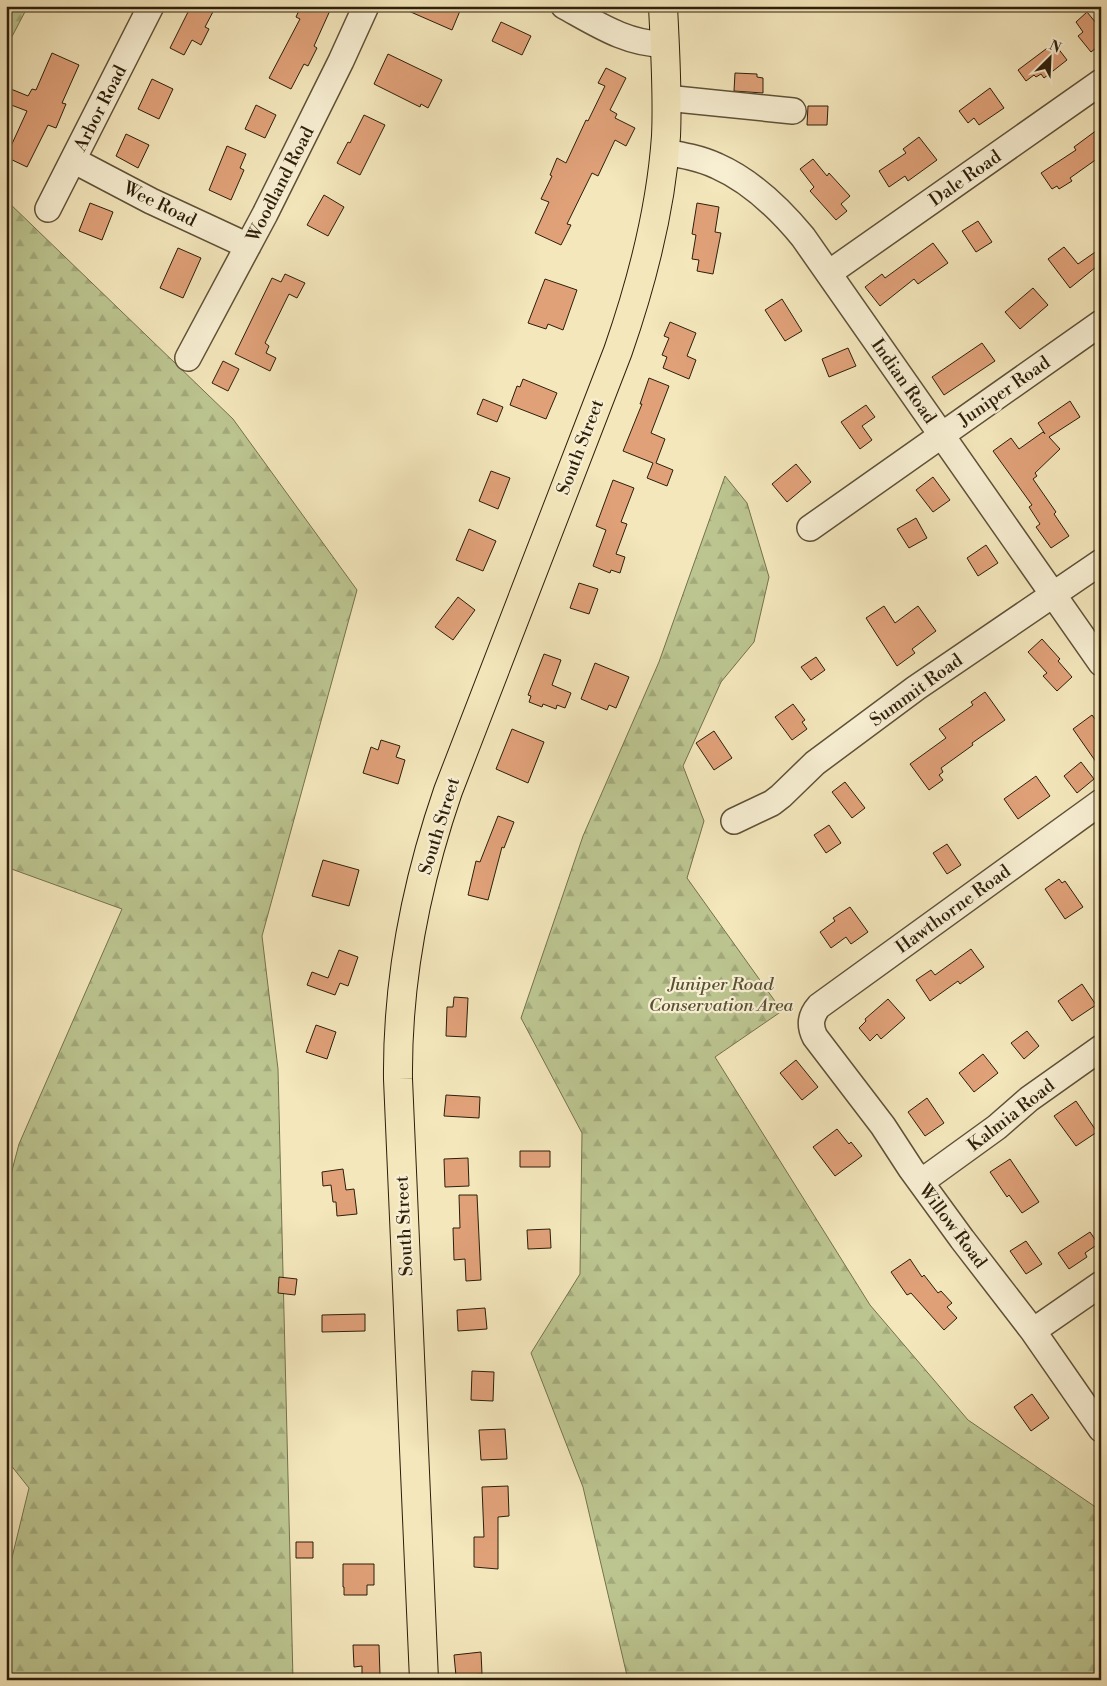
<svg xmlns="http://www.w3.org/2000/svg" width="1107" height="1686" font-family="'Libre Bodoni',serif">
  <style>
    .forest { fill: url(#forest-firs); stroke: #74724e }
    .building { fill: #e0a179; stroke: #2d1f0b }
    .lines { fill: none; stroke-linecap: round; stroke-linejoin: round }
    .minor-casing { stroke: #5f5137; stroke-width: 28 }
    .major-casing { stroke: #2d1f0b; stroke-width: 30 }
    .minor { stroke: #f8efd3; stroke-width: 25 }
    .major { stroke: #f4e7bc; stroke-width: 28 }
    .labels { text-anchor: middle; stroke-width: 4.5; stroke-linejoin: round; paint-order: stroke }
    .street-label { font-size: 18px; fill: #2d1f0b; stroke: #f8efd3 }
    .park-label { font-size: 18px; font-style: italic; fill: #585133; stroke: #f8efd3 }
  </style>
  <defs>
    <pattern id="forest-firs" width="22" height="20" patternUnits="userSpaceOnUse" patternTransform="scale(1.25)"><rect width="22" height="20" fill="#bcc590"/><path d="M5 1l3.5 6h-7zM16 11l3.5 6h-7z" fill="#a2a97b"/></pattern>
  </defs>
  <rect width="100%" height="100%" fill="#f4e7bc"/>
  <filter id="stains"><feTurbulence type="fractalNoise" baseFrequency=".004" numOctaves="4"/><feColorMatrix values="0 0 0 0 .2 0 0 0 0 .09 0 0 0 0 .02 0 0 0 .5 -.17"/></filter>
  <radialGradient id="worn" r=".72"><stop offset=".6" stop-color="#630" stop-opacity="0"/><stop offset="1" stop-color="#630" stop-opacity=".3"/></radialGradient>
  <path class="forest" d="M6,6H28L6,48Z
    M6,200L233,419L357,590L262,936L278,1069L293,1680H6V1582L29,1488L6,1459V1193L19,1144L122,909L6,867Z
    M725,476L747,503L769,577L754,642L721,682L683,766L704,821L687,878L782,1011L715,1057L870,1305L968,1420L1097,1508H1101V1680H628L583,1487L531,1353L580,1274L582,1133L521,1018L583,836L659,662Z"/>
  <path class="building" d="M191,6H216L205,27L209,29L201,45L192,40L184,55L170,48Z
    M301,6H332L314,46L317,48L308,66L304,64L291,89L269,78L300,19L296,17Z
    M397,6H462L452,30Z
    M1087,12L1101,29V44L1091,52L1078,36L1083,32L1076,22Z
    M501,22L531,36L522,55L492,41Z
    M1054,43L1067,60L1044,78L1041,74L1036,77L1034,75L1026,81L1018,70Z
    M52,53L79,65L62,103L66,104L56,128L48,125L27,167L6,157L27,111L6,103V87L28,96L32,89L36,90Z
    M388,54L442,80L428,108L421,104L420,107L374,84Z
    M606,68L626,78L610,110L617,114L615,118L635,128L626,146L615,140L598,176L592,173L567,224L571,225L561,245L535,233L549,202L541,199L552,176L550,175L557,158L566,163L586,120L588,121L605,86L598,83Z
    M735,73L757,74V77L763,78V93L734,91Z
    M152,79L173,89L159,119L138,109Z
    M990,88L1004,108L979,125L974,118L968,123L959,111Z
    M256,105L276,115L265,138L245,129Z
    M808,106H828L827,125H807Z
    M364,115L385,125L360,175L337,163L348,142L350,143Z
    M1101,127V156L1070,178L1072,181L1059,189L1057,186L1052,189L1041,173L1076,150L1074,147Z
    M126,134L149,145L138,168L116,156Z
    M919,137L937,160L908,181L905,176L889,187L879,171L906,153L903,149Z
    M227,146L246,154L240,168L244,170L231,200L209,190Z
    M813,159L827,176L829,173L850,196L841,204L847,211L836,220L810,191L814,187L800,169Z
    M324,195L344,207L328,236L307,225Z
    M90,203L113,212L102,240L79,231Z
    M697,203L719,207L715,232L721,233L713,274L697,271L699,260L692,259L696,235L692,234Z
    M978,221L992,242L976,252L962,231Z
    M933,243L948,263L918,284L914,279L880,306L865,287L882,274L885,278Z
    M1064,247L1078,264L1101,248V263L1070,288L1048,259Z
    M178,248L201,258L183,298L160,288Z
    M285,274L305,283L297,298L289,294L265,343L269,346L266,353L276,358L270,371L235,354L272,278L281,282Z
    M545,279L577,290L563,330L548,324L546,329L528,323Z
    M1033,288L1048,305L1020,329L1005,312Z
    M782,299L802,331L785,341L765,310Z
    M670,322L696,333L687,356L696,360L689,379L663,368L667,357L662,355L669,338L664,336Z
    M982,343L995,361L944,395L932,377Z
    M848,348L856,366L829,377L822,359Z
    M223,361L239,369L228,391L212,383Z
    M649,378L669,386L651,433L665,439L656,463L673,470L667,486L647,478L653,463L623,451L642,404H640Z
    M523,379L557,393L546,419L510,405L517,386L520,387Z
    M483,399L503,407L497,422L477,414Z
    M1070,401L1080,417L1049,437L1060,449L1035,473L1037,476L1033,479L1056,512L1054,514L1069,536L1051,548L1036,527L1040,524L1029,507L1032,505L993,451L1011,438L1019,449L1043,432L1045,434L1038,423Z
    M866,405L875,417L862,426L872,440L860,449L841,422Z
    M796,464L811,482L787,502L772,484Z
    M491,471L510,478L498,509L479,501Z
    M933,477L950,500L933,512L916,490Z
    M613,480L634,488L621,522L627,524L616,554L625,557L620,573L611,570L610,573L593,566L606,530L596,526Z
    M916,518L927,538L909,548L897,529Z
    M469,529L496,541L483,571L456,560Z
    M986,545L998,563L978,576L967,558Z
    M579,583L598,589L589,614L570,608Z
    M458,597L475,610L453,640L435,627Z
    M884,606L895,623L918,606L936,631L912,649L915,653L897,666L866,618Z
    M1042,639L1060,659L1058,661L1072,677L1057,691L1043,676L1047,673L1028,652Z
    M544,654L561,660L552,685L571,693L565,708L557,705L556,709L543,704L542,707L529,702L531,696L528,695Z
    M816,657L825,670L811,680L801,667Z
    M595,663L629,677L616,708L609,705L607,710L581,699Z
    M985,692L1005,720L972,743L973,745L941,768L943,772L939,775L943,780L929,790L910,764L946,738L939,729L973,705L971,702Z
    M793,704L805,720L802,722L807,729L792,740L775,717Z
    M1092,715L1101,727V769L1073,729Z
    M512,729L544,742L528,783L496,769Z
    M714,731L732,758L714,770L696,743Z
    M381,740L400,746L396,757L405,760L398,784L363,773L371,747L378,750Z
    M1081,762L1094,779L1077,793L1064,776Z
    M1036,776L1050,796L1018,819L1004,799Z
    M845,782L865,808L852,818L832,792Z
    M498,816L514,822L504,848L502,847L488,900L468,895L476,861L480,862Z
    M829,825L841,843L826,853L814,835Z
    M947,844L961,865L947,874L933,853Z
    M323,860L359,870L349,906L312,896Z
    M1059,879L1062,883L1065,881L1083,907L1065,919L1045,889Z
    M850,907L868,932L851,944L846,937L831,948L820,932L835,921L833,918Z
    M971,949L984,967L960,984L958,981L930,1001L916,980L931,970L935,975Z
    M339,950L358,957L348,986L340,983L335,995L307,985L312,972L328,978Z
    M1082,984L1096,1005L1072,1021L1058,1001Z
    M454,997L468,998L466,1037L446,1036L447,1007H453Z
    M888,999L905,1018L881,1039L877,1034L870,1041L859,1028L866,1021L865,1019Z
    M316,1025L336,1032L327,1059L306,1052Z
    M1027,1031L1039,1046L1024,1059L1011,1043Z
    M983,1054L998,1073L974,1092L959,1073Z
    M796,1060L818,1087L802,1100L780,1073Z
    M446,1095L480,1097L479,1118L444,1116Z
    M927,1098L944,1123L925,1136L908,1112Z
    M1076,1101L1097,1132L1076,1146L1054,1116Z
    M837,1129L849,1144L851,1142L862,1156L835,1176L813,1147Z
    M520,1151H550V1167H520Z
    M468,1158L469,1186L445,1187L444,1159Z
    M1010,1159L1039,1202L1022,1213L1009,1195L1007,1197L990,1172Z
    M343,1169L346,1190L354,1189L357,1214L337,1216L336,1202H333L331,1185L323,1186L322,1172Z
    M459,1195H477L481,1280L466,1281L465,1259L454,1260L453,1228H460Z
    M550,1229L551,1248L528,1249L527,1230Z
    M1090,1232L1098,1244L1085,1253L1087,1257L1069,1269L1058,1253Z
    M1026,1241L1042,1264L1026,1274L1010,1251Z
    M910,1259L922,1277L924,1275L938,1293L941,1291L952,1303L947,1307L957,1318L944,1330L911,1293L907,1295L891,1272Z
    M279,1277L297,1279L295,1295L278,1293Z
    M485,1308L487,1329L458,1331L457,1310Z
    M365,1314V1331L322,1332V1315Z
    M472,1371L494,1372L493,1401L471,1400Z
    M1032,1394L1049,1418L1031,1431L1014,1407Z
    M505,1429L507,1459L481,1460L479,1430Z
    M508,1486L509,1516L498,1517V1569L474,1567V1537H484L482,1487Z
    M296,1542H313V1558H296Z
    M343,1564H374V1585H367V1595H344V1587H343Z
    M353,1645H379L380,1675L362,1676V1666L354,1667Z
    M481,1652L482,1674L456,1676L454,1655Z"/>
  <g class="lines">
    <defs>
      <path id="minor" d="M564,6C595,23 628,45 665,44
        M666,98L793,111
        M664,152C682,155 700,158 717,166C751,181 779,208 803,237L1101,663
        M73,160L151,201L248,246
        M48,209L151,6
        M829,273L1101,82
        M188,358L265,214L341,61L366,6
        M810,528L1101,323
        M1101,802L819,1006C811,1015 809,1025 815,1037L883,1126L911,1169L962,1239L1033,1331L1101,1429
        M734,821L772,803L781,796L815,763L916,688L1101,562
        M921,1182L997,1127L1029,1099L1101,1048
        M1033,1331L1101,1284"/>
      <path id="major" d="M424,1680L398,1079C397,981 416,884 448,791L618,351C642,282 661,209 666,136C668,93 665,49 663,6"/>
    </defs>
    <use href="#minor" class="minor-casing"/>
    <use href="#major" class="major-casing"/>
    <use href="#minor" class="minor"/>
    <use href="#major" class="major"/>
  </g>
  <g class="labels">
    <g class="street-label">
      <text transform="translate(100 108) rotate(-63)" y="6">Arbor Road</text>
      <text transform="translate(965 178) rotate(-35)" y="6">Dale Road</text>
      <text transform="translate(280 184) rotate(-63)" y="6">Woodland Road</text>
      <text transform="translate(160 204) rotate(26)" y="6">Wee Road</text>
      <text transform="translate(904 381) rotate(55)" y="6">Indian Road</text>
      <text transform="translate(1004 391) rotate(-35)" y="6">Juniper Road</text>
      <text transform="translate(580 447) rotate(-69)" y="6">South Street</text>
      <text transform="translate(916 690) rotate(-36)" y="6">Summit Road</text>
      <text transform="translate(439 826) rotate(-73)" y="6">South Street</text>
      <text transform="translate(953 909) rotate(-36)" y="6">Hawthorne Road</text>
      <text transform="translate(1011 1115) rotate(-38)" y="6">Kalmia Road</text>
      <text transform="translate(404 1226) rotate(-93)" y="6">South Street</text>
      <text transform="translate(953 1226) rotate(53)" y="6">Willow Road</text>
    </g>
    <g class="park-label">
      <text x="721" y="990">Juniper Road<tspan x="721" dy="21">Conservation Area</tspan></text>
    </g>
  </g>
  <rect width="1107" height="1686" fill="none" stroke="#f4e7bc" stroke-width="25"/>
  <rect x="8" y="8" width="1092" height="1671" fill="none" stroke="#2d1f0b" stroke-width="2.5"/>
  <rect x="12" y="12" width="1082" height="1661" fill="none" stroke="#2d1f0b"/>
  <g transform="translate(1050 58) rotate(24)" stroke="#f8efd3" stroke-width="4" paint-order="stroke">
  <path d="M0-4L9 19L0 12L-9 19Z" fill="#2d1f0b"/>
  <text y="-8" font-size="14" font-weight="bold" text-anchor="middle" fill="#2d1f0b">N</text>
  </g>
  <rect width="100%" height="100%" filter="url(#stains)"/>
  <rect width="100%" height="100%" fill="url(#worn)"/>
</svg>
